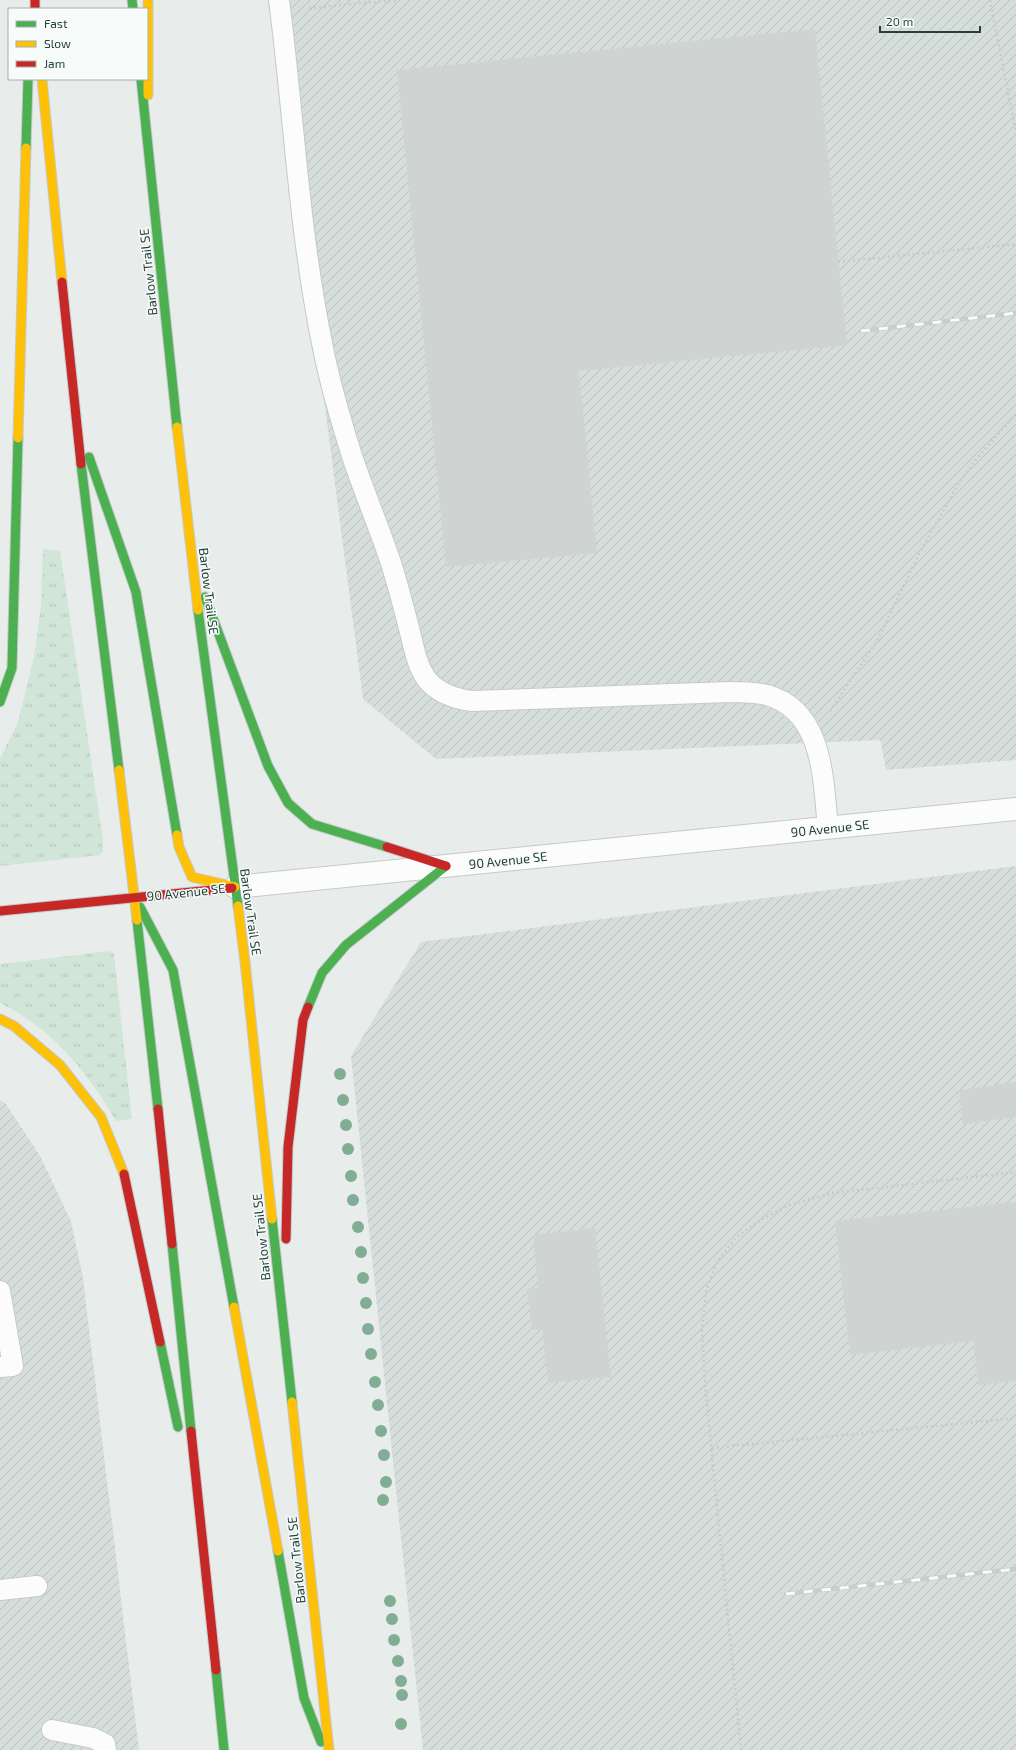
<svg xmlns="http://www.w3.org/2000/svg" width="1016" height="1750" font-family="'Exo 2',sans-serif">
  <style>
    .industrial { fill: url(#industrial-furrows) }
    .grass { fill: url(#grass-tufts) }
    .building { fill: #cfd4d2 }
    .lines { fill: none; stroke-linecap: round; stroke-linejoin: round }
    .lane-casing { stroke: #c5cac8; stroke-width: 22 }
    .street-casing { stroke: #c5cac8; stroke-width: 24 }
    .fast-casing { stroke: #c3cbc8; stroke-width: 11 }
    .slow-casing { stroke: #c3cbc8; stroke-width: 11 }
    .jam-casing { stroke: #c3cbc8; stroke-width: 11 }
    .path { stroke: #c3ccca; stroke-width: 2.5; stroke-dasharray: 2 3; stroke-linecap: butt }
    .lane { stroke: #fcfcfc; stroke-width: 20 }
    .street { stroke: #fcfcfc; stroke-width: 22 }
    .fast { stroke: #4caf50; stroke-width: 9 }
    .slow { stroke: #ffc107; stroke-width: 9 }
    .jam { stroke: #c62828; stroke-width: 9 }
    .rail-casing { stroke: #c9cdcc; stroke-width: 4.5 }
    .rail { stroke: #f7fbf9; stroke-width: 3; stroke-dasharray: 9; stroke-linecap: butt }
    .tree { fill: #81ae93 }
    .labels { text-anchor: middle; stroke-width: 3; stroke-linejoin: round; paint-order: stroke }
    .street-label { font-size: 13px; fill: #24423a; stroke: #f7fbf9 }
  </style>
  <defs>
    <pattern id="industrial-furrows" width="10" height="10" patternUnits="userSpaceOnUse"><rect width="10" height="10" fill="#d6dedb"/><path d="M-1 1l2-2M0 10L10 0M9 11l2-2" fill="none" stroke="#b8c0bd"/></pattern>
    <pattern id="grass-tufts" width="24" height="20" patternUnits="userSpaceOnUse"><rect width="24" height="20" fill="#d1e6d8"/><path d="M3 7l-1-3M5 7V3M7 7l1-3M15 17l-1-3M17 17v-4M19 17l1-3" fill="none" stroke="#b3c6ba"/></pattern>
  </defs>
  <rect width="100%" height="100%" fill="#e8edeb"/>
  <path class="industrial" d="M272,0H1016V760L886,770L880,740L436,759L363,699Z
    M1016,866V1750H423L351,1056L421,942Z
    M0,1100L6,1104L40,1156L71,1221L83,1278L139,1750H0Z"/>
  <path class="grass" d="M43,549L60,551L103,840V851L100,855L92,856L0,866V759L18,722L34,657L41,605Z
    M110,951L114,954L132,1119L116,1121C89,1073 50,1027 0,1003V964Z"/>
  <path class="building" d="M815,29L847,345L579,371L597,553L446,567L397,70Z
    M1016,1082V1117L963,1124L959,1090Z
    M1016,1202V1381L978,1385L974,1341L850,1355L835,1221Z
    M595,1228L611,1377L548,1383L542,1329L532,1330L527,1289L538,1288L533,1235Z"/>
  <g class="lines">
    <defs>
      <path id="lane" d="M279,0C294,116 299,233 323,348C330,384 341,421 352,456C364,492 379,527 391,563C398,585 404,609 410,632C414,648 417,667 428,681C439,693 456,699 472,701L730,692C742,692 755,692 767,695C824,711 823,780 828,828
        M0,1291L13,1366L0,1367
        M0,1590L37,1586
        M52,1730L93,1738L105,1744L106,1750"/>
      <path id="street" d="M235,887L1016,809"/>
      <path id="fast" d="M132,0L133,9
        M141,79L177,427
        M26,148L28,79
        M89,457L136,592L177,835
        M81,464L119,770
        M205,597L268,766L288,803L312,824L387,847
        M198,610L238,906
        M0,702L12,668L18,438
        M140,907L173,970L234,1307
        M137,920L158,1109
        M308,1007L322,973L346,945L446,866
        M272,1219L292,1402
        M172,1244L191,1431
        M160,1342L178,1427
        M278,1551L304,1698L321,1742
        M216,1670L224,1750"/>
      <path id="slow" d="M148,0V95
        M42,79L62,282
        M177,427L198,610
        M18,438L26,148
        M119,770L137,920
        M177,835L179,847L192,877L235,887
        M238,906L245,962L272,1219
        M0,1019L14,1026L60,1065L101,1117L124,1174
        M234,1307L278,1551
        M292,1402L329,1750"/>
      <path id="jam" d="M35,0V9
        M62,282L81,464
        M387,847L446,866
        M0,911L232,888
        M158,1109L172,1244
        M124,1174L160,1342
        M286,1239L288,1147L303,1020L308,1007
        M191,1431L216,1670"/>
    </defs>
    <use href="#lane" class="lane-casing"/>
    <use href="#street" class="street-casing"/>
    <use href="#fast" class="fast-casing"/>
    <use href="#slow" class="slow-casing"/>
    <use href="#jam" class="jam-casing"/>
    <path class="path" d="M990,0L1016,133
      M309,8L398,0
      M838,262L1016,244
      M830,711L877,641L919,554L957,486L981,453L1016,414
      M712,1448L1016,1418
      M741,1750L705,1385L702,1331L706,1290L718,1260L737,1237L760,1220L792,1204L833,1193L1016,1172"/>
    <use href="#lane" class="lane"/>
    <use href="#street" class="street"/>
    <use href="#fast" class="fast"/>
    <use href="#slow" class="slow"/>
    <use href="#jam" class="jam"/>
    <defs>
      <path id="rail" d="M861,331L1016,313
        M786,1594L1016,1569"/>
    </defs>
    <use href="#rail" class="rail-casing"/>
    <use href="#rail" class="rail"/>
  </g>
  <g class="tree">
    <circle cx="340" cy="1074" r="6"/>
    <circle cx="343" cy="1100" r="6"/>
    <circle cx="346" cy="1125" r="6"/>
    <circle cx="348" cy="1149" r="6"/>
    <circle cx="351" cy="1176" r="6"/>
    <circle cx="353" cy="1200" r="6"/>
    <circle cx="358" cy="1227" r="6"/>
    <circle cx="361" cy="1252" r="6"/>
    <circle cx="363" cy="1278" r="6"/>
    <circle cx="366" cy="1303" r="6"/>
    <circle cx="368" cy="1329" r="6"/>
    <circle cx="371" cy="1354" r="6"/>
    <circle cx="375" cy="1382" r="6"/>
    <circle cx="378" cy="1405" r="6"/>
    <circle cx="381" cy="1431" r="6"/>
    <circle cx="384" cy="1455" r="6"/>
    <circle cx="386" cy="1482" r="6"/>
    <circle cx="383" cy="1500" r="6"/>
    <circle cx="390" cy="1601" r="6"/>
    <circle cx="392" cy="1619" r="6"/>
    <circle cx="394" cy="1640" r="6"/>
    <circle cx="398" cy="1661" r="6"/>
    <circle cx="401" cy="1681" r="6"/>
    <circle cx="402" cy="1695" r="6"/>
    <circle cx="401" cy="1724" r="6"/>
  </g>
  <g class="labels">
    <g class="street-label">
      <text transform="translate(148 272) rotate(-96)" y="5">Barlow Trail SE</text>
      <text transform="translate(209 591) rotate(83)" y="5">Barlow Trail SE</text>
      <text transform="translate(830 828) rotate(-6)" y="5">90 Avenue SE</text>
      <text transform="translate(508 860) rotate(-6)" y="5">90 Avenue SE</text>
      <text transform="translate(186 892) rotate(-6)" y="5">90 Avenue SE</text>
      <text transform="translate(251 912) rotate(82)" y="5">Barlow Trail SE</text>
      <text transform="translate(261 1237) rotate(-96)" y="5">Barlow Trail SE</text>
      <text transform="translate(296 1560) rotate(-96)" y="5">Barlow Trail SE</text>
    </g>
  </g>
  <rect x="8" y="8" width="140" height="72" fill="#f7fbf9" stroke="#a3b1ad"/>
  <rect x="16" y="21" width="20" height="6" fill="#4caf50" stroke="#a3b1ad"/>
  <text x="44" y="28" font-size="12" fill="#24423a">Fast</text>
  <rect x="16" y="41" width="20" height="6" fill="#ffc107" stroke="#a3b1ad"/>
  <text x="44" y="48" font-size="12" fill="#24423a">Slow</text>
  <rect x="16" y="61" width="20" height="6" fill="#c62828" stroke="#a3b1ad"/>
  <text x="44" y="68" font-size="12" fill="#24423a">Jam</text>
  <path d="M880 26v6h100v-6" fill="none" stroke="#24423a" stroke-width="2"/>
  <text x="886" y="26" font-size="12" fill="#24423a" stroke="#f7fbf9" stroke-width="3" paint-order="stroke">20 m</text>
</svg>
